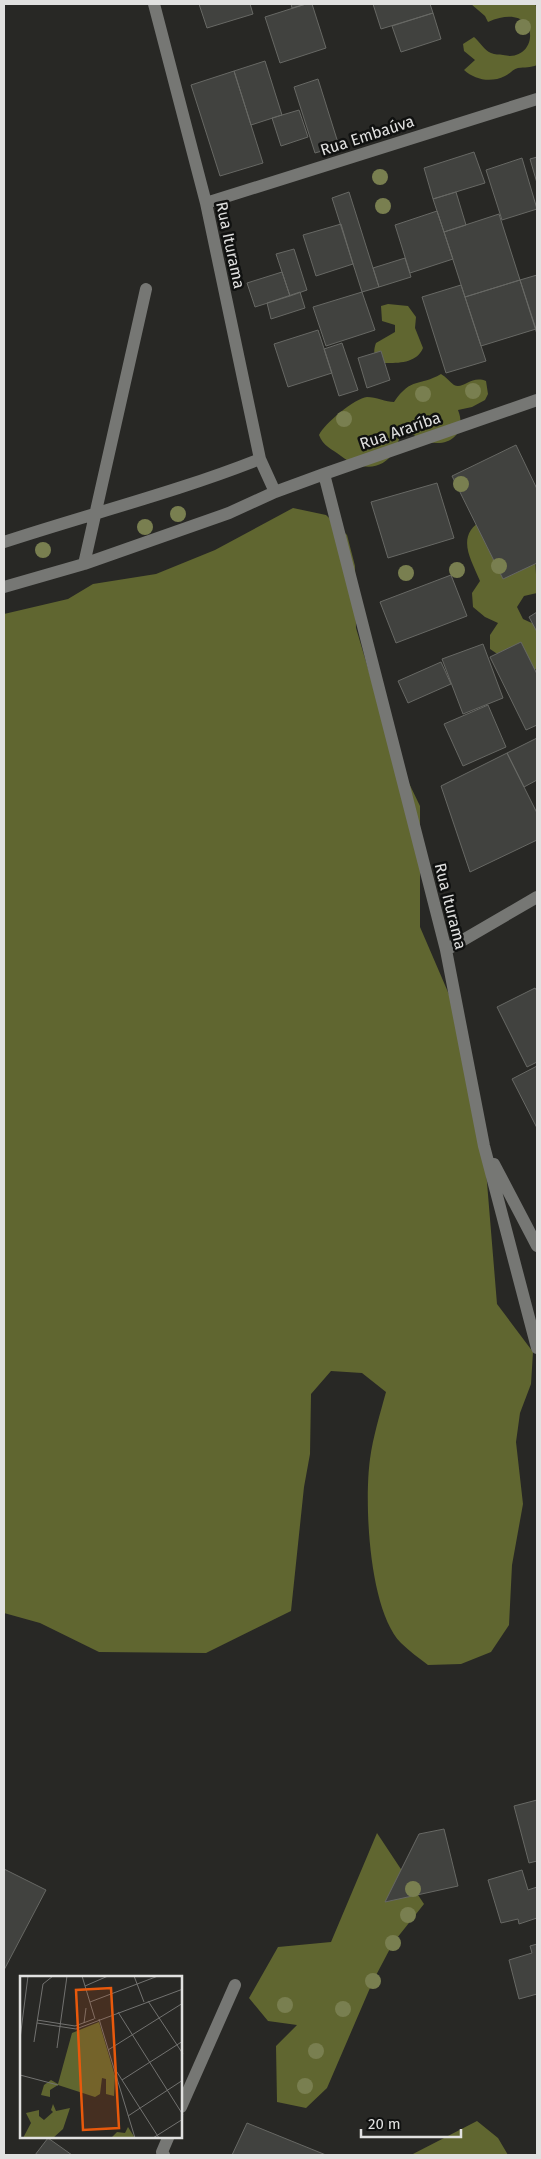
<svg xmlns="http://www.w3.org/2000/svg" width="541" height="2159" font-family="'Fira Sans',sans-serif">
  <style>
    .forest { fill: #606630 }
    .building { fill: #41423f; stroke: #676864 }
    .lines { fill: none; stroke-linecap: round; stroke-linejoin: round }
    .lane { stroke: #767774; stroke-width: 12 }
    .street { stroke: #767774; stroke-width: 12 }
    .tree { fill: #797f50 }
    .labels { text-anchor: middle; stroke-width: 5; stroke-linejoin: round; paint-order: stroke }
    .street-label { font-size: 16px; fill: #e1e1e0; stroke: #101110 }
    .inset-road { fill: none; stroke: #727270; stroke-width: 1 }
    .view { fill: #e8590c; fill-opacity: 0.15; stroke: #e8590c; stroke-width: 2.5 }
    .inset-edge { fill: none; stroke: #e1e1e0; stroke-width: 2.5 }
  </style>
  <rect width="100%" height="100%" fill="#282825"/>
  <path class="forest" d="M471,4H535L537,9V65C530,68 525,67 518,68C513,69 510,74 505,76C491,83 475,80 464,70L475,60L464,51L463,44L474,37C480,42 484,50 491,53C495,55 499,54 503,55C505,55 508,56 510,56C541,55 538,0 488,22L485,16Z
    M388,304L408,306L416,317L415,328L423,348C416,365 394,363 378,363C374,356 373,351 376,343L395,332V325L382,321L381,306Z
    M441,374C446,377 450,382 454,385C463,390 471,375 486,381L488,394L485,400L472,407L458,410C467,432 451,447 429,442C419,440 413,433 403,430C399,437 398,445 394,451C382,473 357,469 341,456C332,449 323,446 319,435C324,424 355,398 367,397C376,397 386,402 394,402C412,376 419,387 441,374Z
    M293,508L326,515L347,535L355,566L356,628L391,746L420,806V927L457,1013L484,1146L497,1304L533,1352L531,1384L520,1413L516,1442L523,1504L512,1565L509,1625L491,1652L461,1664L428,1665C419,1658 409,1651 401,1643C369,1610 364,1504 370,1459C373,1437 380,1414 386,1392L362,1373L331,1371L311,1394L310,1454L304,1487L291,1611L206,1653L99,1652L40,1623L4,1613V614L68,599L93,584L156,574L215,550Z
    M484,519L535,556L537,593L524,596L517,607L523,619L536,625L537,669C519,671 504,658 490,649V635L498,623L485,617L473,607L472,593L480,581C470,557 455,535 484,519Z
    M377,1833L424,1904L393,1943L373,1981L327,2088L306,2108L277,2102L276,2046L297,2025L268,2021L249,1998L278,1947L331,1942Z
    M477,2121L498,2138L508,2155H411Z"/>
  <path class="building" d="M199,4H250L253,14L207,28Z
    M291,4H306L292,8Z
    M306,4H312L326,48L280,63L265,17Z
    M373,4H430L433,13L381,29Z
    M433,13L441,39L401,52L392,26Z
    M265,61L282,115L251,125L234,71Z
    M234,71L263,163L220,176L191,85Z
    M318,79L339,146L315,153L294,87Z
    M299,110L308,137L281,146L272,118Z
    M474,152L485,183L433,199L424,168Z
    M537,157V183L530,159Z
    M522,158L537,209L502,220L486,170Z
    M349,192L379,287L362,292L332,198Z
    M456,192L466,225L444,232L433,199Z
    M437,211L453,259L410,273L395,225Z
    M499,214L520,280L465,297L444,232Z
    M341,224L353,264L316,276L303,235Z
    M294,249L307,290L290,296L276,254Z
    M405,258L411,277L379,287L373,268Z
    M282,272L290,296L255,307L247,283Z
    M537,275V334L520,280Z
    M520,280L536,329L481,346L465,297Z
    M461,285L486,361L446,373L422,297Z
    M300,292L305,308L271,319L267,303Z
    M362,292L375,330L326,346L313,307Z
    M318,330L332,373L288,387L274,344Z
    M342,343L358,390L339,396L324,349Z
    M381,351L390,380L367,388L358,358Z
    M516,445L537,489V563L503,579L452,476Z
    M437,483L454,538L388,558L371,502Z
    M451,575L467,616L396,643L380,602Z
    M537,612V632L529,617Z
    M521,642L537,674V725L526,730L490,657Z
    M483,644L503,698L463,714L442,659Z
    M441,662L451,684L408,703L398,681Z
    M488,705L506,747L463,766L444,724Z
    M537,738V780L524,787L507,753Z
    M507,753L537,813V840L470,872L441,786Z
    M535,988L537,991V1062L527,1067L497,1007Z
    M537,1066V1128L512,1079Z
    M537,1800V1861L529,1863L514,1806Z
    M444,1829L458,1886L385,1902L419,1834Z
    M4,1869L46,1890L4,1970Z
    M522,1870L528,1890L537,1887V1918L519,1924L518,1919L501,1923L488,1880Z
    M537,1944V1994L519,1999L509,1960L532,1953L530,1946Z
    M247,2123L326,2155H232Z
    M48,2138L72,2155H35Z"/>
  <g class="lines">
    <path class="lane" d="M181,2107L235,1985
      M164,2155L162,2152L168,2138"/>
    <path class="street" d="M154,4L206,203L260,459L275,492
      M206,203L537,99
      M324,474L446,950L484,1146L537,1348
      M4,542C89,514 177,492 260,459
      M84,564L146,289
      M4,587L84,564L229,513L275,492L324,474L537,400
      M446,950L537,897
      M494,1164L537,1246"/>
  </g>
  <g class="tree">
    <circle cx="523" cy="27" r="8"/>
    <circle cx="380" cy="177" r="8"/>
    <circle cx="383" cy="206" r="8"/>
    <circle cx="473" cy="391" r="8"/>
    <circle cx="423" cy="394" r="8"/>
    <circle cx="344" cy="419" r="8"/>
    <circle cx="461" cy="484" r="8"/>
    <circle cx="178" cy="514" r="8"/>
    <circle cx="145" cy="527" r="8"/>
    <circle cx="43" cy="550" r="8"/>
    <circle cx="499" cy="566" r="8"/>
    <circle cx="457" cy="570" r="8"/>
    <circle cx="406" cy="573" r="8"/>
    <circle cx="413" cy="1889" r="8"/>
    <circle cx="408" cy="1915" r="8"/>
    <circle cx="393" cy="1943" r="8"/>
    <circle cx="373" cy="1981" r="8"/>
    <circle cx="285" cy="2005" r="8"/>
    <circle cx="343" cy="2009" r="8"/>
    <circle cx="316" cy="2051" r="8"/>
    <circle cx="305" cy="2086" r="8"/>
  </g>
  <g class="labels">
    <g class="street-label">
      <text transform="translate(367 135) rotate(-18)" y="6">Rua Embaúva</text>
      <text transform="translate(231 245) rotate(78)" y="6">Rua Iturama</text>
      <text transform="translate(400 430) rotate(-19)" y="6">Rua Araríba</text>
      <text transform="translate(451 906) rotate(76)" y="6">Rua Iturama</text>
    </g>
  </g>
  <g transform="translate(20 1976)">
    <rect width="162" height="162" fill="#282825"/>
    <path d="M79,46L95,100L94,120L86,118V103L82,102L80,118L75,121L38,109L30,114V121L21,119L24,109L31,104L38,108L52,57ZM33,128L36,135L50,132L43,153L33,162H3L11,147L6,137L19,134V140L24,144L33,136L31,134ZM108,151L115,162H91L97,156L105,157Z" fill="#606630"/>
    <path class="inset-road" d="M62,0L75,43M114,0L124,26M65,10L88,0M128,25L163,78M70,26L138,0M98,36L163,139M79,43L115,162M17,44L55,50L74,43M17,47L56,53L163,13M64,47L66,32M0,63L8,0M14,66L23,8L33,0M37,72L47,0M88,74L163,27M95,93L139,162M0,99L38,109M102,104L163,65M108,140L163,104M133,162L163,143"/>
    <path class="view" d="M91,12L99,152L63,154L56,14Z"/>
    <rect width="162" height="162" class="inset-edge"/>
  </g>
  <rect width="541" height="2159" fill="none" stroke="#e1e1e0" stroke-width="10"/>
  <path d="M361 2129v8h100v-8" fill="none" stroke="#e1e1e0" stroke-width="2.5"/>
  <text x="368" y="2129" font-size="15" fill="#e1e1e0" stroke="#101110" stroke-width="4" paint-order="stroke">20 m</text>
</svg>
